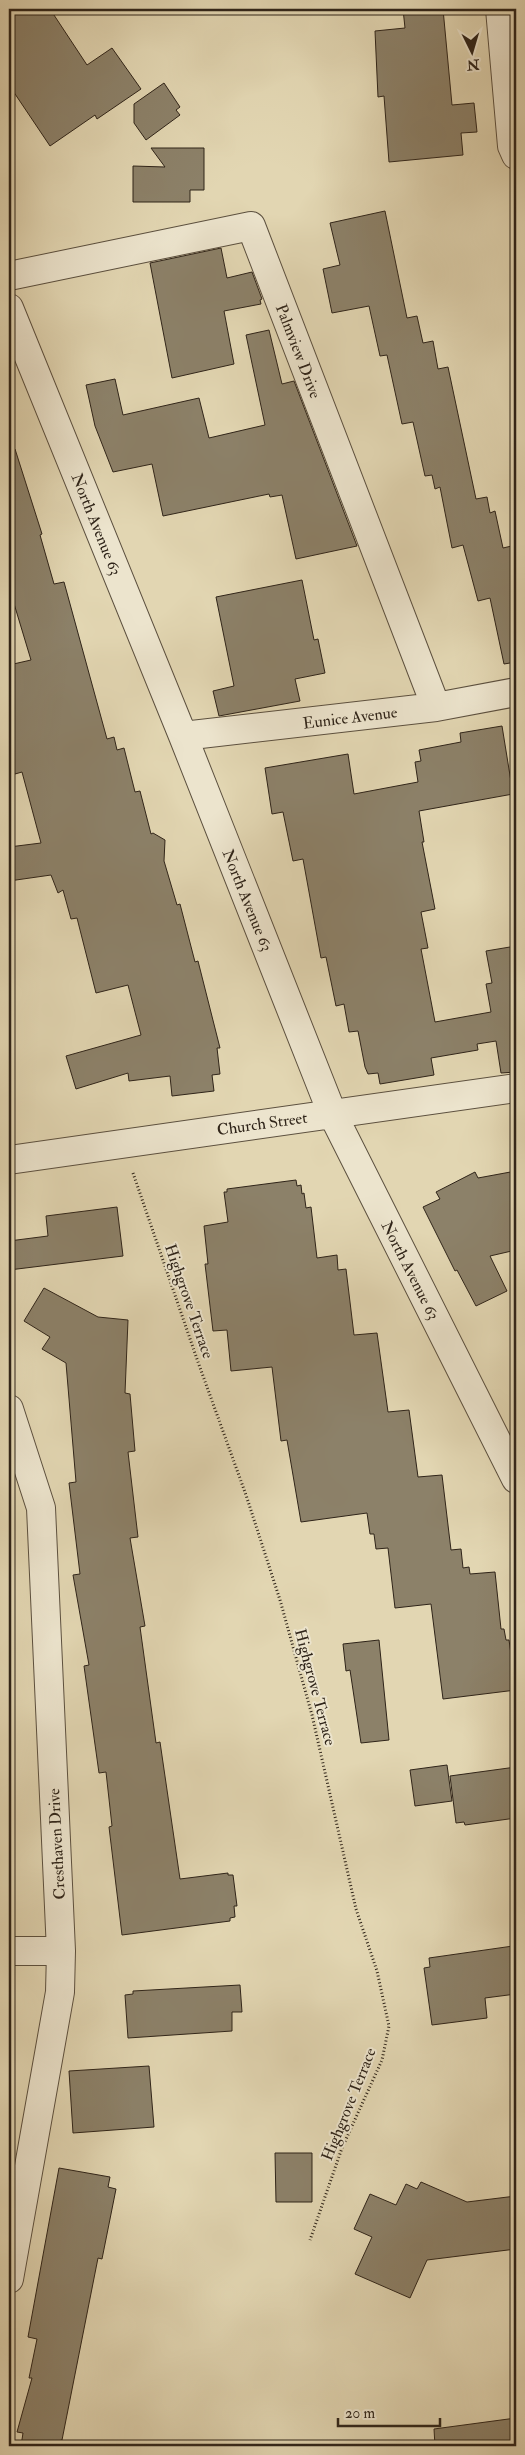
<svg xmlns="http://www.w3.org/2000/svg" width="525" height="2455" font-family="'IM FELL Double Pica',serif">
  <style>
    .building { fill: #8c8169; stroke: #2f2419 }
    .lines { fill: none; stroke-linecap: round; stroke-linejoin: round }
    .minor-casing { stroke: #5c503f; stroke-width: 30 }
    .path { stroke: #2f2419; stroke-width: 3; stroke-dasharray: 1 2.5; stroke-linecap: butt }
    .minor { stroke: #ece4cd; stroke-width: 28 }
    .labels { text-anchor: middle; stroke-width: 4; stroke-linejoin: round; paint-order: stroke }
    .street-label { font-size: 16px; fill: #2f2419; stroke: #ece4cd }
  </style>
  <rect width="100%" height="100%" fill="#e2d6b2"/>
  <filter id="stains"><feTurbulence type="fractalNoise" baseFrequency=".004" numOctaves="4"/><feColorMatrix values="0 0 0 0 .2 0 0 0 0 .09 0 0 0 0 .02 0 0 0 .5 -.17"/></filter>
  <radialGradient id="worn" r=".72"><stop offset=".6" stop-color="#630" stop-opacity="0"/><stop offset="1" stop-color="#630" stop-opacity=".3"/></radialGradient>
  <path class="building" d="M9,9H50L87,65L112,48L141,89L97,119L95,115L50,146L9,85Z
    M403,9H443L452,105L474,103L477,132L461,133L463,155L389,162L384,96L378,97L375,31L405,28Z
    M164,83L180,107L176,110L180,115L146,140L134,123V104Z
    M151,148H204V190H190V202H133V166L165,167Z
    M385,211L407,318L417,316L423,343L433,341L438,369L448,367L476,499L487,497L490,513L495,511L503,548L516,545V662L504,664L490,598L478,601L463,545L452,548L440,487L435,489L432,475L425,476L413,422L402,424L387,355L380,356L369,306L332,313L323,269L340,265L330,223Z
    M221,248L227,278L252,272L262,299L260,300L261,304L224,311L234,364L172,378L150,263Z
    M269,330L282,384L294,381L357,546L296,559L282,495L270,497L269,494L163,516L152,464L113,472L95,426L86,385L115,379L123,415L199,398L209,438L265,425L246,335Z
    M9,449H15L42,534L40,535L54,584L64,582L107,739L114,737L117,750L124,748L135,792L140,791L151,834L153,833L165,840L164,861L177,905L180,904L195,962L198,961L220,1048H217L220,1074L212,1075L214,1091L172,1096L170,1076L129,1081L128,1073L76,1089L66,1056L141,1035L128,985L96,993L77,918L71,919L63,890L58,893L51,875L9,881V847L41,843L22,772L15,774L9,753V665L31,660L9,587Z
    M302,580L314,640L318,639L325,673L295,679L300,701L219,716L213,691L234,686L216,597Z
    M502,726L513,794L419,811L424,842H422L435,909L421,912L428,948L421,949L435,1022L491,1012L486,984L492,983L486,951L516,946V1072L501,1073L496,1041L477,1044L478,1050L431,1058L434,1075L380,1084L378,1073L368,1074L365,1067L358,1031L349,1032L344,1004L336,1006L326,957L321,958L303,859L293,861L283,812L272,814L265,768L348,754L354,794L418,782L415,762L421,761L419,750L461,742L460,733Z
    M516,1171V1250L490,1256L507,1291L476,1306L457,1270L455,1271L423,1207L440,1199L436,1192L475,1172L478,1178Z
    M296,1180L297,1186L301,1185L302,1194L304,1193L306,1208L311,1207L317,1258L337,1255L338,1270L346,1269L354,1335L377,1333L388,1412L409,1410L418,1477L442,1475L451,1550L461,1549L463,1568L469,1567L470,1574L495,1572L501,1629H504L506,1640H509L516,1690L443,1699L431,1604L395,1608L388,1548L376,1549L374,1534H370L367,1513L301,1522L287,1440L281,1441L272,1367L231,1371L227,1330L213,1331L205,1264H208L204,1226L228,1222L224,1192H227V1189Z
    M117,1207L123,1256L9,1270V1241L48,1236L46,1216Z
    M44,1288L98,1317L128,1320L125,1393L130,1394L135,1451L128,1452L138,1537L130,1538L145,1626L140,1627L156,1743L160,1742L180,1879L228,1873V1875H233L237,1906H234L235,1917L230,1918V1921L122,1935L109,1827L112,1826L106,1772L99,1773L84,1666L89,1665L73,1575L80,1574L69,1483L76,1482L66,1363L42,1349L50,1337L24,1321Z
    M379,1640L389,1740L361,1743L350,1670L346,1671L343,1644Z
    M447,1765L452,1801L415,1806L410,1770Z
    M516,1767V1818L465,1825L464,1822L456,1823L450,1776Z
    M513,1946L516,1994L485,1998L487,2018L432,2025L424,1968L430,1967L429,1958Z
    M240,1985L242,2012H232V2031L128,2038L125,1995L133,1994V1991Z
    M149,2066L154,2127L73,2133L69,2071Z
    M275,2153H312V2202H276Z
    M59,2168L110,2177L108,2187L116,2189L102,2259L98,2258L62,2440L38,2446H21L23,2433L17,2432L32,2378H29L37,2339L28,2337Z
    M421,2182L467,2202L516,2196V2249L427,2260L410,2298L355,2274L372,2237L354,2229L370,2194L396,2205L406,2184L417,2189Z
    M516,2418V2446H435L434,2429Z"/>
  <g class="lines">
    <defs>
      <path id="minor" d="M500,9L512,146L516,155
        M9,276L251,226L436,707
        M9,308L183,736L332,1113L516,1479
        M183,736L436,707L516,692
        M9,1160L516,1088
        M9,1409L41,1508L61,1951L60,1992L9,2279
        M9,1951H61"/>
    </defs>
    <use href="#minor" class="minor-casing"/>
    <path class="path" d="M133,1173L198,1362L246,1495L280,1600L312,1715L356,1909L377,1971L389,2026L382,2060L342,2148L310,2240"/>
    <use href="#minor" class="minor"/>
  </g>
  <g class="labels">
    <g class="street-label">
      <text transform="translate(299 351) rotate(69)" y="6">Palmview Drive</text>
      <text transform="translate(97 524) rotate(68)" y="6">North Avenue 63</text>
      <text transform="translate(350 717) rotate(-7)" y="6">Eunice Avenue</text>
      <text transform="translate(248 900) rotate(68)" y="6">North Avenue 63</text>
      <text transform="translate(262 1123) rotate(-8)" y="6">Church Street</text>
      <text transform="translate(411 1270) rotate(63)" y="6">North Avenue 63</text>
      <text transform="translate(190 1301) rotate(71)" y="6">Highgrove Terrace</text>
      <text transform="translate(316 1687) rotate(75)" y="6">Highgrove Terrace</text>
      <text transform="translate(56 1844) rotate(-93)" y="6">Cresthaven Drive</text>
      <text transform="translate(348 2104) rotate(-68)" y="6">Highgrove Terrace</text>
    </g>
  </g>
  <rect width="525" height="2455" fill="none" stroke="#e2d6b2" stroke-width="30"/>
  <rect x="10" y="10" width="505" height="2435" fill="none" stroke="#2f2419" stroke-width="2.5"/>
  <rect x="15" y="15" width="495" height="2425" fill="none" stroke="#2f2419"/>
  <g transform="translate(472 52) rotate(175)" stroke="#ece4cd" stroke-width="4" paint-order="stroke">
  <path d="M0-4L9 19L0 12L-9 19Z" fill="#2f2419"/>
  <text y="-8" font-size="14" font-weight="bold" text-anchor="middle" fill="#2f2419">N</text>
  </g>
  <path d="M338 2418v8h102v-8" fill="none" stroke="#2f2419" stroke-width="2.5"/>
  <text x="345" y="2418" font-size="15" fill="#2f2419" stroke="#ece4cd" stroke-width="4" paint-order="stroke">20 m</text>
  <rect width="100%" height="100%" filter="url(#stains)"/>
  <rect width="100%" height="100%" fill="url(#worn)"/>
</svg>
